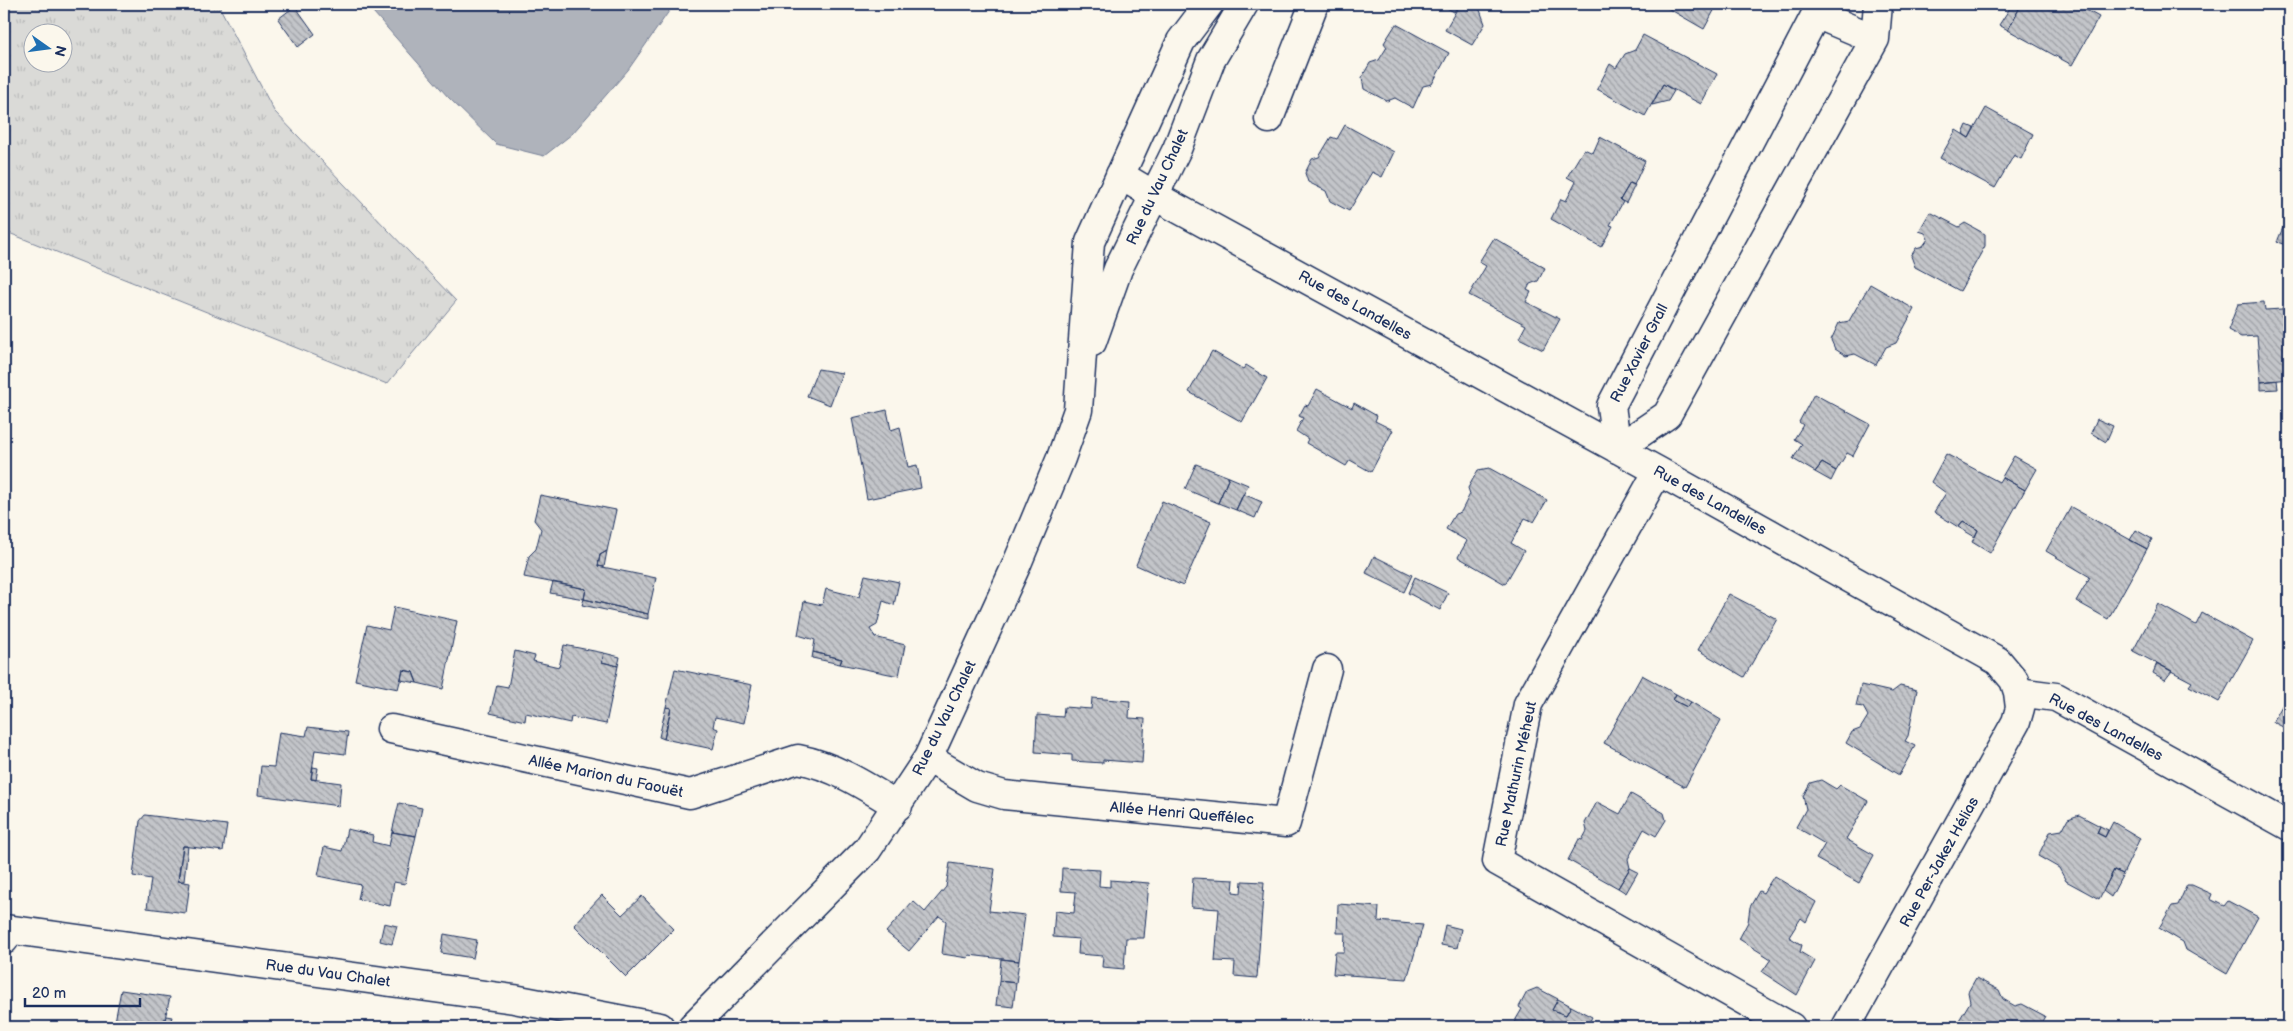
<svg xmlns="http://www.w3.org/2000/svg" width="2293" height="1031" font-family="'Balsamiq Sans',sans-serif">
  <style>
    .grass { fill: url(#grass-tufts); stroke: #7a849a; fill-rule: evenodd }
    .water { fill: #afb3bb; stroke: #747e96 }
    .building { fill: url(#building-back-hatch); stroke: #1b2f5e }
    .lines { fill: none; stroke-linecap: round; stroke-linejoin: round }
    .minor-casing { stroke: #1b2f5e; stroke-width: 31 }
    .minor { stroke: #fbf7ec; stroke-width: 28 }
    .labels { text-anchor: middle; stroke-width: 4; stroke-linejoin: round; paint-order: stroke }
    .street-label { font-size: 15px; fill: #1b2f5e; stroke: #fbf7ec }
  </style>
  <defs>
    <pattern id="grass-tufts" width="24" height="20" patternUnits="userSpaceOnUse" patternTransform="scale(1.25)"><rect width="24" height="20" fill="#dadad7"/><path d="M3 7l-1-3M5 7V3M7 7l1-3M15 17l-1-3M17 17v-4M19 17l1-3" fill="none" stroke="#babbbb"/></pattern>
    <pattern id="building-back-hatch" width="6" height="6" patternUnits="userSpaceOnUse" patternTransform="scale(1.25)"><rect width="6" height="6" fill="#c3c5c9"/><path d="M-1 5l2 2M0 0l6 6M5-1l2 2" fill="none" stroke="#9ea0a6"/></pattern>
  </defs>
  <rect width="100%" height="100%" fill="#fbf7ec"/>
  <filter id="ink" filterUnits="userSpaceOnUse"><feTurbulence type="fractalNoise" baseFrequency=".02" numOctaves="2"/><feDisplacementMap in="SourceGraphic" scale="10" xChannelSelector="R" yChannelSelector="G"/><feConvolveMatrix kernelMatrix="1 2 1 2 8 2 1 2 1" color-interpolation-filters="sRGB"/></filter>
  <g filter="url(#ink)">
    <path class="grass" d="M4,4H218L274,111L456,301L387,384L4,231ZM32,32H62V62H32Z"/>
    <path class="water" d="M366,4H674L628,70L572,134L544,156L496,144L448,97Z"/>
    <path class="building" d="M1440,4H1460L1454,12Z
      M1460,4H1470L1480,10L1485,24L1472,45L1445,30Z
      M1665,4H1714L1717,5L1704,29L1664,6Z
      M2080,4L2079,6L2099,17L2072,65L2008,30L2019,9L2012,4Z
      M2012,5L2019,9L2008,30L1999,25Z
      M295,6L315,34L298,47L278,19Z
      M1396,24L1449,53L1432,84L1423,86L1413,108L1395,98L1387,101L1364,89L1362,77L1370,63L1379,60L1387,47L1384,43Z
      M1643,35L1717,74L1701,104L1663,84L1645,116L1597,89L1610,64L1616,68L1625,54L1635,50Z
      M1663,84L1674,91L1668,101L1652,105Z
      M1986,108L2033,134L2021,159L2014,155L1995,188L1940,158L1956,130L1969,138Z
      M1345,125L1394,152L1382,177L1372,172L1349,211L1330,201L1326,191L1308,182L1305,173L1312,159L1319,157L1331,137L1337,139Z
      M1967,125L1974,128L1969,138L1963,134Z
      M1600,137L1645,161L1634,185L1630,183L1620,200L1623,202L1610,225L1613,226L1601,247L1551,219L1561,199L1566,201L1576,182L1567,177L1584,149L1593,153Z
      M1630,183L1635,185L1626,203L1620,200Z
      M1930,212L1959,227L1965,223L1985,234V246L1960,291L1915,267L1911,256L1916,248L1923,246L1928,239L1925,233L1919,231Z
      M2289,213V246L2277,242Z
      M1494,238L1545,268L1538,281L1530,284L1527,290L1531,292L1526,302L1560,319L1543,350L1519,338L1526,325L1469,295L1486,266L1479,262Z
      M1870,284L1914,309L1896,343L1886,347L1876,365L1855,354L1846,356L1835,349L1831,340L1839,323L1849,321Z
      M2289,299V379L2261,382L2257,336L2241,337L2228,330L2238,304L2264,302L2265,310L2282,309Z
      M1212,351L1243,369L1246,365L1267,378L1242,422L1189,392Z
      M818,369L842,373L830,405L807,396Z
      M2277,380L2278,389L2261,390V382Z
      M1317,389L1352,408L1354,403L1377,416L1375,421L1393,430L1371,472L1350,460L1346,466L1306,443L1308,439L1296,431L1303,418L1299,416L1305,405L1308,406Z
      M1814,394L1870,424L1853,456L1847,453L1836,471L1822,463L1815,472L1793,459L1802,444L1794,439L1803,425L1799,422Z
      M887,410L891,430L900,427L908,467L917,465L921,488L867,499L852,418Z
      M2097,419L2113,426L2106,442L2091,433Z
      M1946,454L1999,482L2002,477L2025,490L1990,553L1972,542L1978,530L1963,521L1958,527L1934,512L1946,493L1931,482Z
      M2014,456L2037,469L2025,490L2002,477Z
      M1822,463L1836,471L1831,481L1815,472Z
      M1196,464L1229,477L1218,503L1185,489Z
      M1489,468L1547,500L1534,522L1525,518L1511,543L1524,551L1505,584L1458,557L1467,541L1446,529L1455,514L1461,512L1470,494L1468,488L1478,470Z
      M1229,477L1248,485L1236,510L1218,503Z
      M1243,494L1262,502L1255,518L1236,510Z
      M540,495L616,510L607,551L600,555L598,566L656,578L648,614L584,599L586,589L524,577L529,556L536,549L541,529L534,520Z
      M1162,501L1211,522L1183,586L1136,565Z
      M2071,507L2147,549L2108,619L2076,601L2090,577L2046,551Z
      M1963,521L1978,530L1975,537L1958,527Z
      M2136,530L2152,539L2147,549L2130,540Z
      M607,551L604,567L598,566L600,555Z
      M1374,556L1412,575L1404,592L1366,573Z
      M865,575L899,582L894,605L883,601L877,625L870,629L875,637L905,645L899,676L840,664L842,659L813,652L815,640L798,635L804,601L822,605L826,589L859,597Z
      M1415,577L1448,593L1440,610L1408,593Z
      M553,582L586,589L584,599L550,593Z
      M1729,594L1777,619L1744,677L1698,650Z
      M584,599L648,614V619L582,605Z
      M2158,604L2196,625L2202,613L2253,641L2219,702L2189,686L2192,682L2133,651Z
      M394,607L457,621L443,689L417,683L413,672L403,670L398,689L355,680L367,625L389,630Z
      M564,645L604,653L602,662L618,666L606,724L571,717L570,723L526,713L525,721L490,713L497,685L508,687L515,651L535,656L533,661L559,667Z
      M813,652L842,659L840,664L812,658Z
      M604,653L620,657L618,666L602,662Z
      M2157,663L2172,671L2165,680L2153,673Z
      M675,669L752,685L744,723L715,717L713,727L718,729L713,749L664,739L671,708L666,707Z
      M403,670L413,672L417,683L401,680Z
      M1642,675L1676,694L1673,700L1687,707L1691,702L1721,720L1685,787L1604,743Z
      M1861,685L1892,692L1900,686L1917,690L1908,736L1905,741L1915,746L1899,775L1846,743L1852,732L1860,729L1868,716L1863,707L1856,706Z
      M2289,693V730L2273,722Z
      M1676,694L1691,702L1687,707L1673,700Z
      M1092,698L1130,701L1129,718L1145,719L1142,763L1103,760V763L1072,761V755L1035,752L1037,715L1063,717L1064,707L1091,709Z
      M666,707L671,708L664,739L659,737Z
      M308,727L348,732L345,754L315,750L311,779L341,783L339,806L258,795L261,766L274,767L279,732L306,736Z
      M313,767L318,768L316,780L311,779Z
      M1821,780L1836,789L1840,785L1868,801L1846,839L1874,855L1859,883L1816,859L1825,844L1796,827L1806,809L1803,796L1810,783Z
      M1631,794L1664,813L1666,820L1656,836L1644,829L1628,859L1630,868L1618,888L1568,860L1579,839L1582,840L1587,831L1585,823L1597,802L1620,814Z
      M399,803L422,808L416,836L392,832Z
      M145,815L227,825L223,851L183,846L178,881L190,883L186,913L147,908L151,879L133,876L140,821Z
      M2079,815L2100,826L2097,833L2105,837L2113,822L2140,838L2123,874L2114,870L2099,899L2066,881L2059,868L2038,856L2050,832L2062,830L2068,819Z
      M2100,826L2108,830L2105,837L2097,833Z
      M347,829L373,835L372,842L389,846L392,832L416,836L405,884L394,882L390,906L358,899L361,885L318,876L324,847L342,851Z
      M183,846H188L184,881H178Z
      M950,863L995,869L989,911L1025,915L1019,961L969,955L968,958L942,954L946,921L939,916L909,951L886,932L913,901L925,912L946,887Z
      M1062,868L1100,870L1099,886L1110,887V880L1149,883L1144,938H1126L1124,969L1102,967L1103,956L1078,954L1079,939L1053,937L1055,911L1074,913L1076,892L1061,891Z
      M1630,868L1638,872L1626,893L1618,888Z
      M2114,870L2123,874L2111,897L2103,891Z
      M1774,876L1816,902L1806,922L1801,918L1789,937L1802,945L1800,952L1815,961L1797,995L1762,972L1771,959L1739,939L1748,922L1750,907L1759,891L1763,893Z
      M1193,878L1234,880L1233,892L1241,893L1242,881L1264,882L1257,978L1234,976L1235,962L1215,961L1219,909L1191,907Z
      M2187,885H2192L2212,894L2210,899L2224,906L2228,901L2258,917L2227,974L2186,950L2183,942L2159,928L2172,906L2178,905Z
      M602,895L622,915L642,896L674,929L626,977L574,925Z
      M1338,904L1379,907L1378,921L1423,925L1407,979L1333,974L1335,952H1344L1345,933H1337Z
      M384,923L397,926L392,944L380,941Z
      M1445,925L1461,929L1457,948L1441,945Z
      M444,934L477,940L473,958L441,953Z
      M1001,959L1019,961L1016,983L999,981Z
      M1976,978L1999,990L2003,999L2015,1006L2022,1004L2045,1016L2039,1027H1955L1970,1002L1968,992Z
      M999,981L1016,983L1013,1007L996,1005Z
      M1537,988L1558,999L1552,1010L1566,1015L1571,1006L1592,1017L1587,1027L1512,1026L1522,1009L1519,1007L1527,992Z
      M121,990L170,997L163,1027H114Z
      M1558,999L1571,1006L1566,1015L1552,1010Z
      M166,1016L172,1017L169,1027H163Z
      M497,1022L527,1027H495Z"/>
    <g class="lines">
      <defs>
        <path id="minor" d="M1818,4L1816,14L1611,406L1617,449L1667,415L1875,39L1878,4
          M1816,14L1875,39
          M1269,119L1314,4
          M1120,175L1162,200L1658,471L1998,661L2014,680L2018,692L2056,697L2289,826
          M1092,342L1118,269L1177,149L1211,60L1244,4
          M1658,471L1528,704L1497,861L1791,1027
          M391,729L690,794L798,759C835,766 867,787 898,806
          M928,758L977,787L1004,795L1286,823L1327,669
          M4,940L6,929L514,999L660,1027
          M692,1027L867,850L928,758L1016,566L1061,458L1078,410L1090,242L1181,41L1209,4
          M1846,1027L2016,722L2020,708L2018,692"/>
      </defs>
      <use href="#minor" class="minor-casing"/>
      <use href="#minor" class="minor"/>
    </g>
  </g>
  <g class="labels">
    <g class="street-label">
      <text transform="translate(1157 187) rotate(-65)" y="5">Rue du Vau Chalet</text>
      <text transform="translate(1355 305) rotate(29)" y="5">Rue des Landelles</text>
      <text transform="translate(1639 353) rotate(-63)" y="5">Rue Xavier Grall</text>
      <text transform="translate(1710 500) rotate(29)" y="5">Rue des Landelles</text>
      <text transform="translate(944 718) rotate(-64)" y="5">Rue du Vau Chalet</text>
      <text transform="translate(2106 727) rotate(28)" y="5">Rue des Landelles</text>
      <text transform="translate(1516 774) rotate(-78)" y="5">Rue Mathurin Méheut</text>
      <text transform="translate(606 776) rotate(12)" y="5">Allée Marion du Faouët</text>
      <text transform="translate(1182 813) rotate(5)" y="5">Allée Henri Queffélec</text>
      <text transform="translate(1939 862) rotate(-61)" y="5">Rue Per-Jakez Hélias</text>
      <text transform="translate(328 973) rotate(8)" y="5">Rue du Vau Chalet</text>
    </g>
  </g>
  <rect width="2293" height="1031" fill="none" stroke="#fbf7ec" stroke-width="20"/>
  <rect x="10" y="10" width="2273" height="1011" fill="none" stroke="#1b2f5e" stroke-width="2" filter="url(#ink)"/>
  <g transform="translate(48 48) rotate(104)"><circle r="24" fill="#fbf7ec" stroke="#a1a7b3"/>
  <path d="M0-4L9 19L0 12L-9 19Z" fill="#1f6fb2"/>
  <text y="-8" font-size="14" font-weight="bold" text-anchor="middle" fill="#1b2f5e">N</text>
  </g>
  <path d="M25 998v8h115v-8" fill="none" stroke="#1b2f5e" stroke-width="2.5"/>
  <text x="32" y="998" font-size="15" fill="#1b2f5e" stroke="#fbf7ec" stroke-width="4" paint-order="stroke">20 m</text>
</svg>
